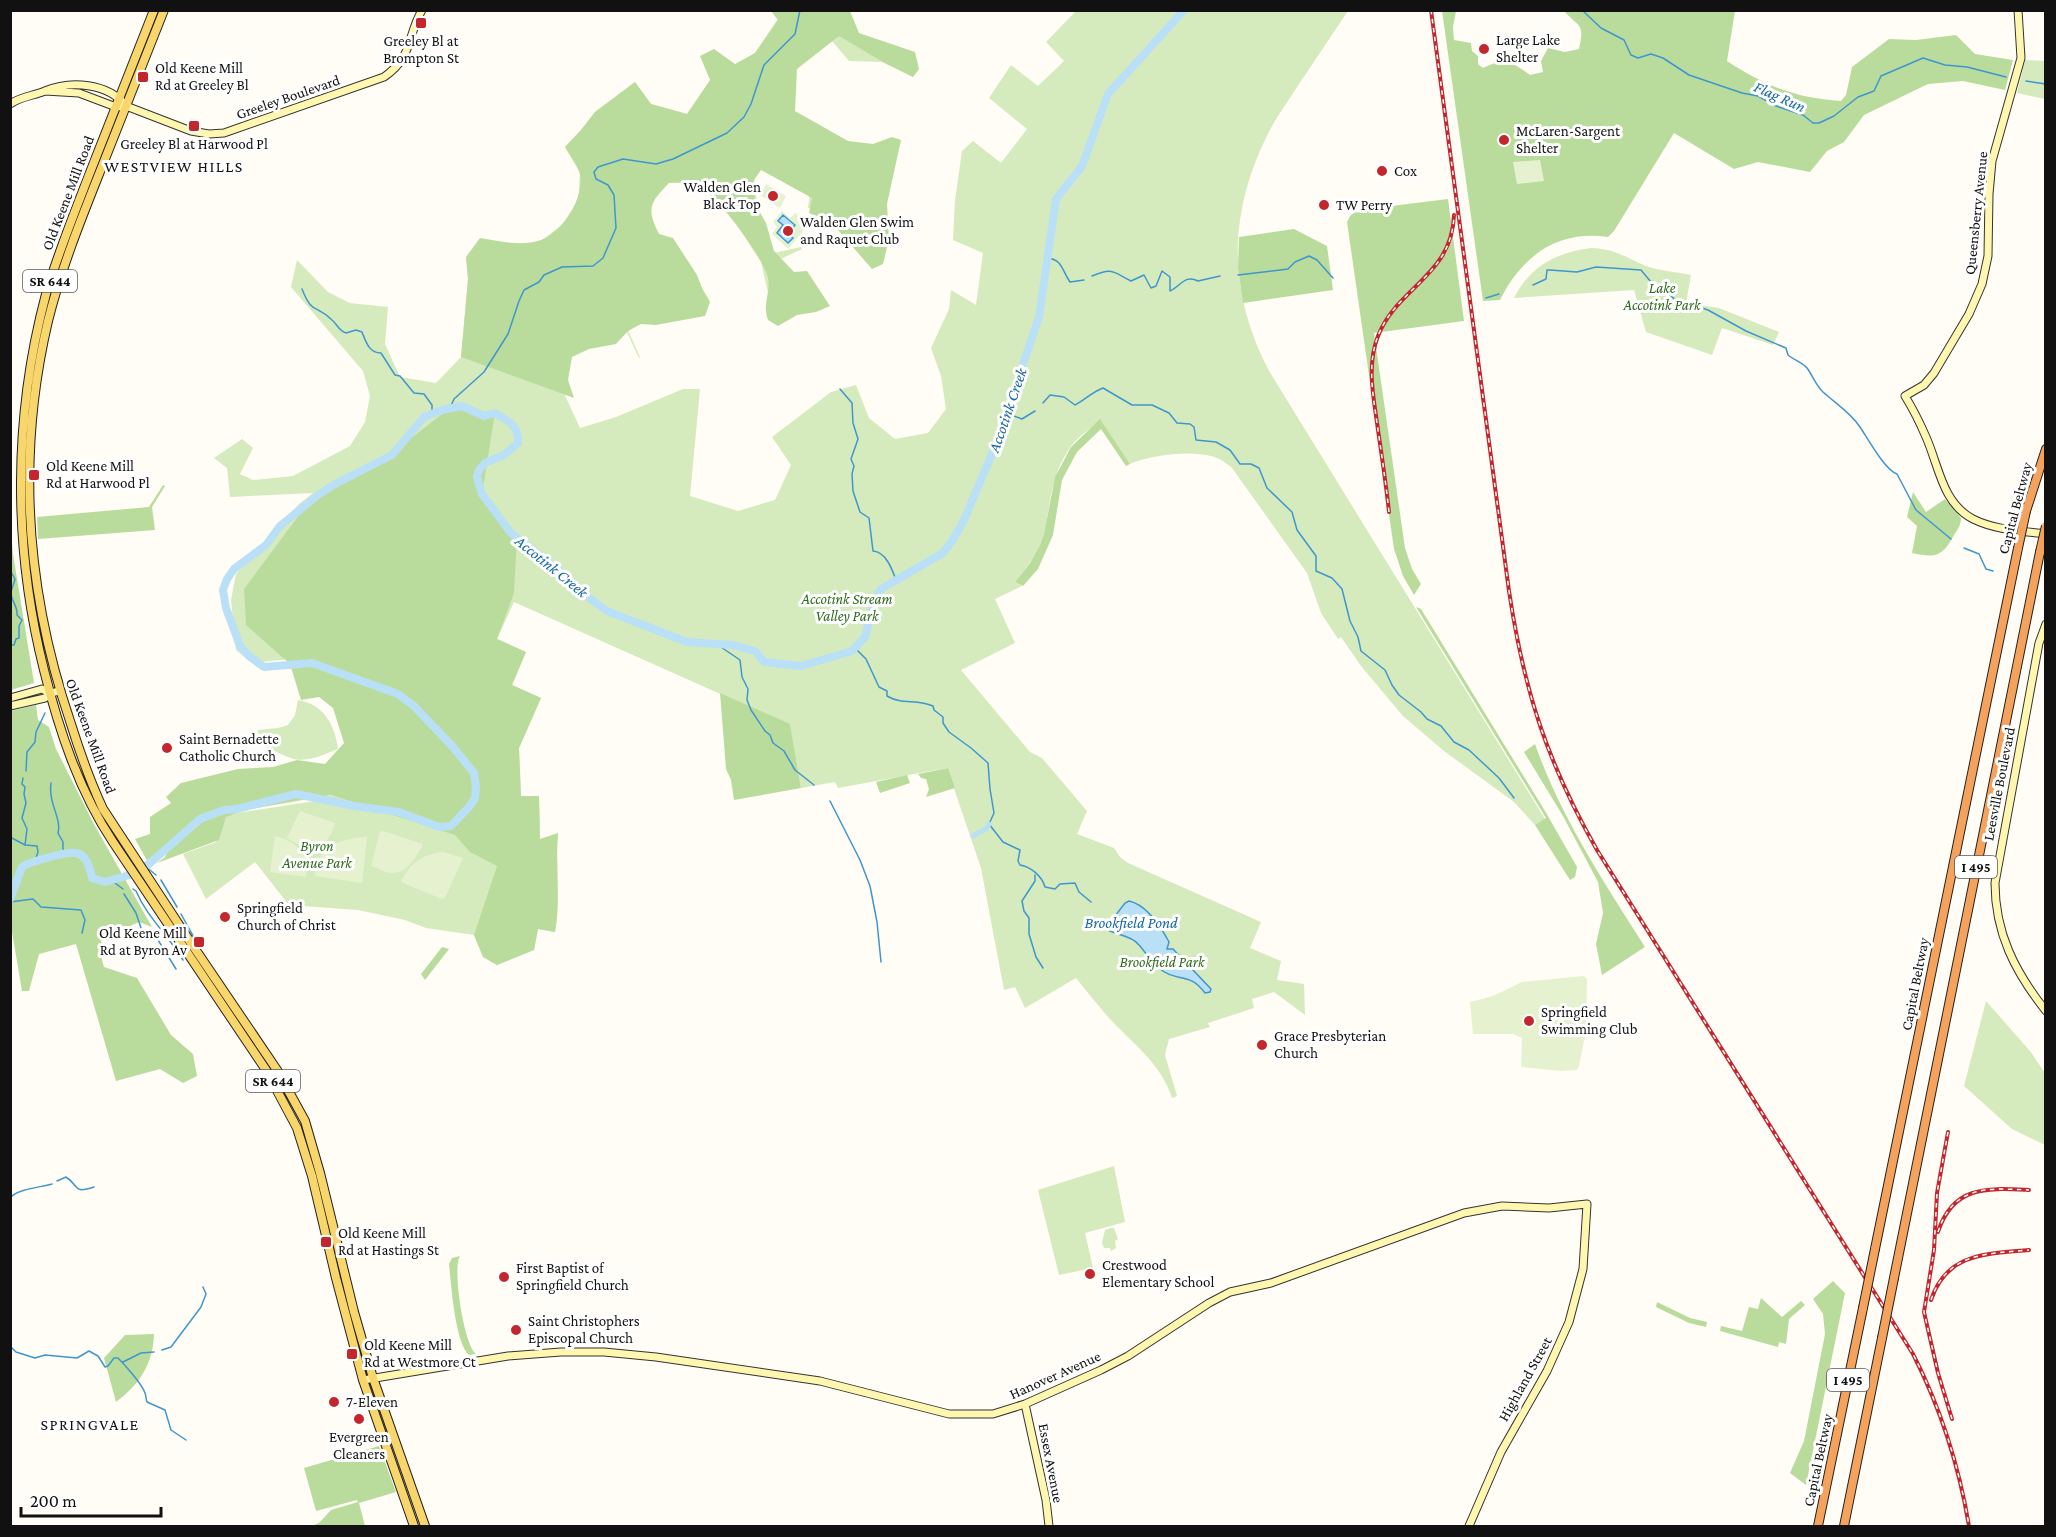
<svg xmlns="http://www.w3.org/2000/svg" width="2056" height="1537" font-family="'Crimson Pro',serif">
  <style>
    .green { fill: #d5ebbd }
    .forest { fill: #b9dc9c }
    .pitch { fill: #e6f2cf }
    .water { fill: #b9e0f7; stroke: #3f96cf; stroke-width: 1.5 }
    .lines { fill: none; stroke-linecap: round; stroke-linejoin: round }
    .stream { stroke: #3f96cf; stroke-width: 1.5 }
    .canal { stroke: #b9e0f7; stroke-width: 5 }
    .river { stroke: #b9e0f7; stroke-width: 8 }
    .secondary-casing { stroke: #333; stroke-width: 9 }
    .primary-casing { stroke: #222; stroke-width: 10 }
    .highway-casing { stroke: #222; stroke-width: 10 }
    .secondary { stroke: #fff6b0; stroke-width: 7 }
    .primary { stroke: #f9d66b; stroke-width: 8 }
    .highway { stroke: #f5a25d; stroke-width: 8 }
    .rail-casing { stroke: #c4262e; stroke-width: 4 }
    .rail { stroke: #fff; stroke-width: 1.5; stroke-dasharray: 4.5; stroke-linecap: butt }
    .highway-bridge-casing { stroke: #222; stroke-width: 10; stroke-linecap: butt }
    .highway-bridge { stroke: #f5a25d; stroke-width: 8 }
    .poi-dot { fill: #c4262e; stroke: #fff; stroke-width: 2 }
    .labels { text-anchor: middle; stroke-width: 6; stroke-linejoin: round; paint-order: stroke }
    .shield { fill: #fff; stroke: #585858; stroke-width: 1.5 }
    .shield-label { font-size: 14px; font-weight: bold; fill: #111 }
    .poi-label { font-size: 15px; fill: #111; stroke: #fff; text-anchor: start }
    .street-label { font-size: 15px; fill: #111; stroke: #fff }
    .park-label { font-size: 15px; font-style: italic; fill: #2f6b1f; stroke: #fff }
    .water-label { font-size: 16px; font-style: italic; fill: #1768a6; stroke: #fff }
    .neighbourhood-label { font-size: 16px; letter-spacing: 1.5px; fill: #111; stroke: #fff }
  </style>
  <rect width="100%" height="100%" fill="#fffdf5"/>
  <path class="green" d="M783,11L859,34L919,69L913,77L882,62L849,61L832,41L796,69L794,111L850,217L808,208L810,193L748,160L769,254L801,247L802,249L772,263L775,323L761,262L702,171L668,172L638,206L623,319L640,357L639,358L621,319L557,347L562,389L580,428L616,417L683,389H700L690,496L738,511L775,500L791,465L772,437L831,392L856,385L869,418L895,439L928,433L946,409L941,376L931,348L949,309L951,290L976,305L983,253L953,240L955,200L962,151L973,141L1001,163L1027,129L989,98L1011,65L1038,86L1064,61L1046,42L1076,11H1348C1331,36 1314,62 1297,87C1289,100 1280,112 1272,126C1228,209 1226,288 1269,371L1545,819L1535,825L1514,802L1444,751L1403,716L1361,666L1341,637L1338,639L1321,613L1307,573L1232,468C1225,462 1219,458 1211,456C1190,450 1149,455 1130,464L1100,420C1090,429 1076,438 1069,449C1050,478 1051,502 1044,534C1039,552 1026,568 1015,582L1022,586L995,599L1015,643L961,670L1030,752L1042,758L1087,811L1077,834L1114,848L1120,857L1128,863L1261,922L1250,948L1281,961L1277,980L1304,984L1305,1015L1274,992L1252,999L1254,1008L1208,1023L1210,1027L1169,1039L1165,1055L1177,1096L1172,1098C1161,1063 1133,1044 1109,1018C1098,1005 1087,992 1076,978L1025,1008L1015,987L1004,990L981,868L947,768L838,788L835,782L801,788L790,725L514,602L497,639L526,652L512,685L541,698L519,748L521,796H539L540,839H546L558,833C555,866 561,899 555,932L538,929L534,950L497,965L483,957L474,935L426,928L405,920L358,910L289,905L255,862L206,899L183,854L216,842L224,815L315,801L331,795L423,809L290,659L252,663L236,650L231,600L236,574L299,504L313,493L230,497L227,468L214,458L242,439L253,448L240,474L253,480L293,476L350,446L365,422L370,396L363,371L291,287L297,260L328,292L350,303L388,307L385,344L400,377L436,383L461,357L468,279L466,257L506,259L542,240L562,225L578,201L580,173L565,147L581,130L595,112L635,82L651,104L687,114L717,71L735,83Z
    M2025,60L2045,61V99L2017,93Z
    M1591,248C1618,249 1625,258 1649,267C1662,271 1677,272 1691,275L1686,303L1719,308L1779,332L1773,345L1722,328L1712,355L1646,332L1634,290L1514,298C1529,267 1557,252 1591,248Z
    M298,700C323,704 335,724 338,749C297,766 297,762 259,743L258,730L278,728L288,725L295,715Z
    M1986,1001L2030,1051L2045,1073V1145L2012,1129L1964,1086Z
    M1114,1166L1125,1222L1085,1233L1093,1268L1059,1275L1038,1190Z
    M1111,1228H1114L1118,1239L1115,1241L1116,1248L1111,1251L1110,1248H1104L1102,1243L1105,1230Z"/>
  <path class="forest" d="M1563,10L1735,11L1727,61C1765,86 1796,98 1841,101L1846,95L1852,67L1889,39L1916,40L1956,35L1975,54L2013,60L2005,90L1963,81L1928,84L1864,115L1844,142L1827,151L1810,172L1758,162L1734,169L1674,133L1614,231L1608,237C1557,230 1522,256 1500,300L1483,301L1442,11H1456L1453,27L1454,40L1471,43L1472,51L1478,56V64L1483,68C1505,57 1511,61 1530,75L1543,72L1541,61L1548,48L1565,52L1579,49C1585,22 1579,28 1563,10Z
    M771,11H850L859,33L915,52L919,69L913,77L883,62L839,36L797,69L795,111L848,141L873,144L892,137L901,140L887,204L889,239L883,264L872,269L831,222L809,213L812,198L761,170L754,180L755,204L766,223L774,251L794,272L807,271L830,306L816,312L797,315L778,326L768,320C762,304 771,292 768,278C763,257 723,204 705,191C696,184 680,182 669,183C650,203 646,208 659,234L673,238L697,275L702,288L710,302L705,316L656,325L641,324L628,331L616,344L589,349L572,357L568,380L574,398L461,357L468,279L466,257L480,238C500,241 521,247 541,240C563,232 587,195 579,171C576,163 569,154 565,147L581,130L595,112L635,82L651,104L687,114L710,80L700,56L714,49L735,64L755,53L778,20Z
    M1448,199L1464,321L1374,333L1405,548L1412,569L1421,584L1414,595L1403,576L1394,549L1347,222L1350,216L1355,212L1365,213L1367,209Z
    M1294,229L1327,246L1333,290L1243,303L1238,268L1239,237Z
    M450,408L495,413L482,494L517,538L514,593L497,639L526,652L512,685L541,698L519,748L521,796H539L540,839L558,833C555,866 561,899 555,932L538,929L534,950L497,965L483,957L474,935L497,866L470,852L455,835L331,795L245,810L226,817L219,840L157,863L165,857L169,848L149,864L135,839L150,834V817L171,803L166,797L181,783L238,769L273,767L297,760L325,764L344,743L333,708L319,697L301,700L290,664L246,625L244,589L309,502L397,449Z
    M1100,419L1130,464L1126,466L1101,429L1077,452L1062,480L1053,535L1038,569L1023,586L1015,582L1030,563L1040,545L1044,534L1055,477L1071,447Z
    M163,485L165,486L152,507L155,530L38,539L37,517L149,507Z
    M1913,492L1926,512L1945,499L1961,518C1961,525 1958,529 1954,535C1942,557 1936,558 1912,553L1917,526L1907,517Z
    M10,520L13,554L34,683L11,690Z
    M1416,607L1421,609L1545,811L1577,867L1575,877L1570,880L1535,825L1546,818Z
    M720,693L790,724L801,788L734,800L731,780L726,769Z
    M36,705L38,720L49,727L56,749L95,826L152,927L139,922L108,936L102,937L100,953L104,967L137,978L171,1035L193,1054L197,1076L183,1083L160,1069L116,1081L76,944L39,954L29,991H22L10,920L11,711Z
    M1535,744C1561,818 1604,882 1645,947L1602,975L1596,944L1603,913L1598,882L1563,816L1524,752Z
    M948,768L955,788L926,797L929,789L926,779L921,778L918,774Z
    M907,775L910,783L880,793L876,782Z
    M442,947L449,949L425,980L421,974Z
    M460,1256C452,1268 464,1346 476,1354L469,1355C455,1343 451,1283 449,1264L452,1258Z
    M1833,1281L1845,1293L1806,1485L1790,1473L1804,1441L1825,1334L1823,1314L1813,1299Z
    M1761,1298L1782,1317L1801,1301L1805,1305L1789,1319L1786,1344L1779,1342L1778,1347L1720,1331L1721,1326L1742,1331L1749,1307L1758,1309Z
    M1657,1302L1690,1318L1707,1322L1706,1327L1689,1323L1656,1307Z
    M154,1334C153,1364 140,1384 116,1402L104,1358L125,1335Z
    M379,1446L396,1492L359,1503L365,1526H312L319,1523L331,1510L358,1502L357,1500L316,1511L304,1468Z"/>
  <path class="pitch" d="M1540,160L1544,181L1517,184L1513,162Z
    M766,184L786,196L780,208L760,195Z
    M782,211L790,218L795,213L801,218L798,223L805,229L788,249L772,234L777,227L773,222Z
    M300,811L335,823C331,838 324,847 308,850L287,838Z
    M383,831L423,844C417,856 406,875 390,873C384,872 377,868 371,866L380,832Z
    M275,836C296,841 309,854 306,877L270,872Z
    M367,837L362,883L315,876C316,846 342,838 367,837Z
    M444,852L463,858L445,898L442,899L401,882C410,863 422,854 444,852Z
    M1584,976L1587,979L1586,1031L1579,1066L1577,1070L1560,1071L1521,1067L1522,1038L1513,1034H1473L1470,1002L1493,996L1522,982Z"/>
  <path class="water" d="M783,215L795,225L788,234L793,238L788,243L777,233L783,225L778,221Z
    M1129,901C1147,905 1161,927 1169,942L1167,949H1173L1211,989L1210,992L1205,993C1189,971 1177,983 1160,969C1150,962 1146,952 1138,944C1132,936 1117,935 1108,930V925L1125,903Z"/>
  <g class="lines">
    <path class="stream" d="M1582,10L1601,28L1624,40L1631,55L1638,58L1651,54L1663,58L1689,75L1742,93L1758,96L1776,106L1803,115L1813,123H1819L1834,116L1858,97L1874,91L1881,76L1923,58L1945,65L1967,67L2006,77
      M2026,81L2046,84
      M1048,258C1063,260 1062,271 1070,282L1084,280
      M1238,275L1288,269L1295,262L1309,256L1317,260L1333,278
      M1092,276C1113,267 1113,272 1131,281L1144,275L1151,288L1156,286L1162,271L1170,277V291C1181,286 1185,274 1198,281L1220,276
      M1533,285L1546,279L1547,270H1550L1577,272L1596,267L1641,270L1656,288L1675,299L1708,310L1746,331L1786,348L1788,355C1794,360 1803,363 1807,368C1813,376 1815,384 1823,392C1835,403 1851,413 1860,427C1868,439 1885,470 1897,474L1916,510L1951,539
      M302,289C312,315 316,304 332,320C338,325 338,330 346,333L356,330L362,332C366,342 369,353 381,353L395,375L400,376L414,393L424,394L432,405V414
      M1486,298L1499,294
      M840,389L852,403L853,423L858,439L851,459L854,466L852,474L853,491L860,512L869,518L873,551C886,552 892,569 896,580
      M1043,403L1050,395L1064,397L1075,405C1085,400 1092,392 1103,388L1132,405H1152L1169,413L1177,423L1190,424L1194,427L1196,440L1216,442L1230,450L1240,464H1251L1259,468L1267,488L1292,512L1297,530L1316,556V571L1332,578L1342,589L1350,621L1358,637L1361,651L1385,670L1392,685L1399,695L1421,712L1427,719L1441,726L1454,742L1469,750L1499,778L1514,798
      M450,408L454,399L484,372L508,334L519,301L524,290L539,282L544,275L562,267L593,266L603,258L616,228L614,195L608,185L596,179L594,172L598,167L623,159L656,164L673,159L727,133L744,117L751,104L764,65L795,34L800,10
      M1006,413L1022,419L1035,411
      M1964,548L1979,554L1986,569L1993,571
      M10,551V553
      M10,570L15,579C14,584 11,589 11,594C12,602 18,607 17,615L22,620L19,626V638L16,639L14,645H10
      M715,643L740,660L742,677L748,689L747,700L751,710L765,731L770,735L773,743L784,751L795,770L814,785
      M856,649L866,659L879,687L887,691V696C902,705 916,699 933,706L934,710L943,717V723L949,732L971,748L988,763L990,789L994,813L989,824L1003,842L1020,850L1018,861L1020,865C1031,867 1042,876 1045,887L1055,889L1060,884L1075,883L1079,892L1091,902
      M26,771L27,752L35,742L36,732L45,713
      M23,778L22,784L25,787L24,794L26,803L22,818L27,829L25,845
      M51,783C48,804 62,818 58,833L63,842V853
      M830,801L860,860L870,886L877,922L881,962
      M10,837L25,845L37,846L38,852L35,861
      M145,866L156,875
      M1035,875V881L1022,901L1024,911L1029,918V934L1036,957L1043,968
      M111,880L123,889
      M161,880L177,907
      M133,889L136,891C147,917 168,935 183,960
      M124,894L136,913L143,934L158,940L176,969
      M10,902L33,899L41,907L81,910L85,920L82,933
      M181,914L196,941
      M57,1181L66,1177C80,1186 72,1194 94,1187
      M10,1198C17,1189 42,1187 52,1184
      M10,1346L16,1352L35,1358L45,1355L77,1358L89,1351L98,1356L105,1367L108,1366L114,1358H118C125,1365 142,1384 145,1393C146,1396 146,1399 147,1402L165,1410L171,1430L186,1440
      M162,1350L171,1347L201,1307L206,1294L203,1287
      M123,1362L141,1353L154,1352"/>
    <path class="canal" d="M973,836L987,828L989,824"/>
    <path class="river" d="M10,899L22,867C31,861 40,860 50,857C76,850 86,848 92,878L105,882L129,875L149,864L200,819L224,810L237,809L296,794L354,806L399,812L439,827L451,826L469,807L475,798L476,787L474,773L453,747L414,706L398,694L312,663L264,667L249,656L240,646L226,608L223,590L227,579L234,569L266,545L280,526L318,495L335,484L392,455L424,417L442,410L462,406L484,416L495,413C509,421 519,426 518,443L504,455L485,463L479,470L477,477L482,494L511,533L559,570L585,595L607,611L687,642L733,645L755,651L764,662L801,666L852,651L865,637L875,598L881,589L943,553L952,541L963,522L995,447L1039,317L1056,199L1082,166L1108,94L1184,10"/>
    <defs>
      <path id="secondary" d="M2018,10L2021,58L1992,161L1989,194L1988,256L1982,284L1969,314L1934,373L1924,385L1905,396C1913,409 1920,423 1926,437C1939,466 1942,503 1973,519C1995,530 2022,531 2046,534
        M45,91L79,93L116,107L126,106L191,131L209,134L224,133L384,77C414,56 406,38 422,10
        M10,104C22,96 33,96 45,91C71,80 108,83 126,106
        M2046,624L2039,643L1995,883C1995,933 2015,972 2046,1011
        M10,698L42,689L50,693
        M10,706L45,698L50,693L60,691
        M363,1380L508,1356L561,1352H604L656,1357L820,1381L949,1414H993L1025,1404L1101,1370L1128,1356L1209,1303L1230,1292L1271,1283L1464,1213L1502,1206L1549,1208L1587,1204L1583,1269L1569,1322L1547,1371L1501,1452L1469,1526
        M1025,1404L1046,1500L1049,1526"/>
      <path id="primary" d="M154,10C132,65 111,120 89,175C74,214 58,253 46,294C13,418 13,547 44,670C59,730 79,791 113,842L266,1070L297,1128L312,1176L336,1278L363,1380L414,1526
        M164,10C144,60 125,109 105,159C84,212 62,265 48,321C16,457 26,592 71,724C80,753 90,781 103,809L191,943L277,1070L305,1121L320,1173L354,1312L373,1378L425,1526"/>
      <path id="highway" d="M2026,511L2046,449
        M1875,1249L2018,548
        M1894,1278L2040,552
        M1818,1526L1863,1308
        M1844,1526L1882,1338"/>
    </defs>
    <use href="#secondary" class="secondary-casing"/>
    <use href="#primary" class="primary-casing"/>
    <use href="#highway" class="highway-casing"/>
    <use href="#secondary" class="secondary"/>
    <use href="#primary" class="primary"/>
    <use href="#highway" class="highway"/>
    <defs>
      <path id="rail" d="M1431,10L1509,591C1524,691 1547,762 1597,850L1913,1354C1941,1409 1959,1466 1969,1526
        M1389,512C1386,484 1382,457 1378,430C1374,399 1366,367 1378,336C1397,287 1452,276 1454,215
        M1948,1132L1937,1193L1934,1250L1924,1312L1938,1373L1952,1419
        M1938,1232C1953,1185 1988,1188 2029,1190
        M1931,1300C1947,1252 1987,1254 2029,1250"/>
    </defs>
    <use href="#rail" class="rail-casing"/>
    <use href="#rail" class="rail"/>
    <defs>
      <path id="highway-bridge" d="M2018,548L2026,511
        M2040,552L2046,526
        M1863,1308L1875,1249
        M1882,1338L1894,1278"/>
    </defs>
    <use href="#highway-bridge" class="highway-bridge-casing"/>
    <use href="#highway-bridge" class="highway-bridge"/>
  </g>
  <g class="poi-dot">
    <rect x="415" y="17" width="12" height="12" rx="3"/>
    <circle cx="1484" cy="49" r="6"/>
    <rect x="137" y="71" width="12" height="12" rx="3"/>
    <rect x="188" y="120" width="12" height="12" rx="3"/>
    <circle cx="1504" cy="140" r="6"/>
    <circle cx="1382" cy="171" r="6"/>
    <circle cx="773" cy="196" r="6"/>
    <circle cx="1324" cy="205" r="6"/>
    <circle cx="788" cy="231" r="6"/>
    <rect x="28" y="469" width="12" height="12" rx="3"/>
    <circle cx="167" cy="748" r="6"/>
    <circle cx="225" cy="917" r="6"/>
    <rect x="193" y="936" width="12" height="12" rx="3"/>
    <circle cx="1529" cy="1021" r="6"/>
    <circle cx="1262" cy="1045" r="6"/>
    <rect x="320" y="1236" width="12" height="12" rx="3"/>
    <circle cx="1090" cy="1274" r="6"/>
    <circle cx="504" cy="1277" r="6"/>
    <circle cx="516" cy="1330" r="6"/>
    <rect x="346" y="1348" width="12" height="12" rx="3"/>
    <circle cx="334" cy="1402" r="6"/>
    <circle cx="359" cy="1419" r="6"/>
  </g>
  <g class="labels">
    <g class="shield">
      <rect x="23" y="270" width="54" height="22" rx="4.5"/>
      <rect x="1955" y="856" width="42" height="22" rx="4.5"/>
      <rect x="246" y="1070" width="54" height="22" rx="4.5"/>
      <rect x="1827" y="1369" width="42" height="22" rx="4.5"/>
    </g>
    <g class="shield-label">
      <text x="50" y="286">SR 644</text>
      <text x="1976" y="872">I 495</text>
      <text x="273" y="1086">SR 644</text>
      <text x="1848" y="1385">I 495</text>
    </g>
    <g class="poi-label">
      <text x="1496" y="45">Large Lake<tspan x="1496" dy="17">Shelter</tspan></text>
      <text x="421" y="46" text-anchor="middle">Greeley Bl at<tspan x="421" dy="17">Brompton St</tspan></text>
      <text x="155" y="73">Old Keene Mill<tspan x="155" dy="17">Rd at Greeley Bl</tspan></text>
      <text x="1516" y="136">McLaren-Sargent<tspan x="1516" dy="17">Shelter</tspan></text>
      <text x="194" y="149" text-anchor="middle">Greeley Bl at Harwood Pl</text>
      <text x="1394" y="176">Cox</text>
      <text x="761" y="192" text-anchor="end">Walden Glen<tspan x="761" dy="17">Black Top</tspan></text>
      <text x="1336" y="210">TW Perry</text>
      <text x="800" y="227">Walden Glen Swim<tspan x="800" dy="17">and Raquet Club</tspan></text>
      <text x="46" y="471">Old Keene Mill<tspan x="46" dy="17">Rd at Harwood Pl</tspan></text>
      <text x="179" y="744">Saint Bernadette<tspan x="179" dy="17">Catholic Church</tspan></text>
      <text x="237" y="913">Springfield<tspan x="237" dy="17">Church of Christ</tspan></text>
      <text x="187" y="938" text-anchor="end">Old Keene Mill<tspan x="187" dy="17">Rd at Byron Av</tspan></text>
      <text x="1541" y="1017">Springfield<tspan x="1541" dy="17">Swimming Club</tspan></text>
      <text x="1274" y="1041">Grace Presbyterian<tspan x="1274" dy="17">Church</tspan></text>
      <text x="338" y="1238">Old Keene Mill<tspan x="338" dy="17">Rd at Hastings St</tspan></text>
      <text x="1102" y="1270">Crestwood<tspan x="1102" dy="17">Elementary School</tspan></text>
      <text x="516" y="1273">First Baptist of<tspan x="516" dy="17">Springfield Church</tspan></text>
      <text x="528" y="1326">Saint Christophers<tspan x="528" dy="17">Episcopal Church</tspan></text>
      <text x="364" y="1350">Old Keene Mill<tspan x="364" dy="17">Rd at Westmore Ct</tspan></text>
      <text x="346" y="1407">7-Eleven</text>
      <text x="359" y="1442" text-anchor="middle">Evergreen<tspan x="359" dy="17">Cleaners</tspan></text>
    </g>
    <g class="street-label">
      <text transform="translate(288 97) rotate(-19)" y="5">Greeley Boulevard</text>
      <text transform="translate(68 193) rotate(-69)" y="5">Old Keene Mill Road</text>
      <text transform="translate(1976 213) rotate(-84)" y="5">Queensberry Avenue</text>
      <text transform="translate(2015 508) rotate(-75)" y="5">Capital Beltway</text>
      <text transform="translate(91 736) rotate(70)" y="5">Old Keene Mill Road</text>
      <text transform="translate(1999 784) rotate(-79)" y="5">Leesville Boulevard</text>
      <text transform="translate(1915 984) rotate(-79)" y="5">Capital Beltway</text>
      <text transform="translate(1055 1375) rotate(-24)" y="5">Hanover Avenue</text>
      <text transform="translate(1525 1379) rotate(-61)" y="5">Highland Street</text>
      <text transform="translate(1818 1460) rotate(-78)" y="5">Capital Beltway</text>
      <text transform="translate(1051 1463) rotate(79)" y="5">Essex Avenue</text>
    </g>
    <g class="park-label">
      <text x="1662" y="293">Lake<tspan x="1662" dy="17">Accotink Park</tspan></text>
      <text x="847" y="604">Accotink Stream<tspan x="847" dy="17">Valley Park</tspan></text>
      <text x="317" y="851">Byron<tspan x="317" dy="17">Avenue Park</tspan></text>
      <text x="1162" y="967">Brookfield Park</text>
    </g>
    <g class="water-label">
      <text transform="translate(1780 96) rotate(24)" y="6">Flag Run</text>
      <text transform="translate(1007 410) rotate(-71)" y="6">Accotink Creek</text>
      <text transform="translate(552 566) rotate(39)" y="6">Accotink Creek</text>
      <text x="1131" y="928">Brookfield Pond</text>
    </g>
    <g class="neighbourhood-label">
      <text x="174" y="172">WESTVIEW HILLS</text>
      <text x="90" y="1430">SPRINGVALE</text>
    </g>
  </g>
  <rect width="2056" height="1537" fill="none" stroke="#111111" stroke-width="24"/>
  <path d="M21 1507v9h140v-9" fill="none" stroke="#111111" stroke-width="3"/>
  <text x="30" y="1507" font-size="18" fill="#111111" stroke="#ffffff" stroke-width="4.5" paint-order="stroke">200 m</text>
</svg>
